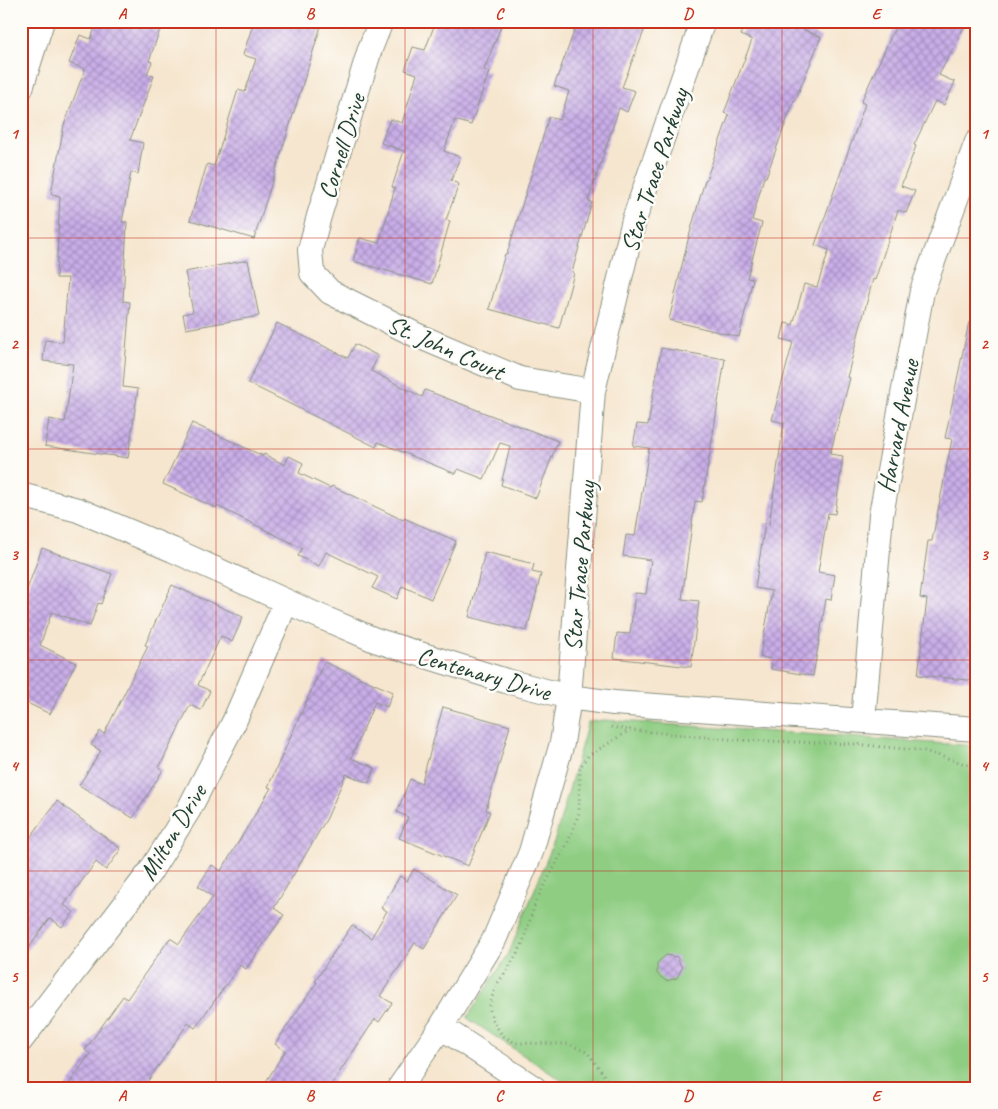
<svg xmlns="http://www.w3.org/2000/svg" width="998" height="1109" font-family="Caveat,sans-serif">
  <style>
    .green { fill: #8fcd83; stroke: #57855c }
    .building { fill: url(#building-cross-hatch) }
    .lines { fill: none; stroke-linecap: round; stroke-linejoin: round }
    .minor-casing { stroke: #8a9282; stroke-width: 26 }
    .path { stroke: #8a9282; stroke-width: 3; stroke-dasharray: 1 4; stroke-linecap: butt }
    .minor { stroke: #fff; stroke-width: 24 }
    .grid { fill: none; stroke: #c8321e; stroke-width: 1; stroke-opacity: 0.55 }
    .labels { text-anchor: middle; stroke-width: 5; stroke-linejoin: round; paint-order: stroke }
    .street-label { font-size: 25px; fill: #1f3d34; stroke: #fdfcf7 }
    .neatline { fill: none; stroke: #c8321e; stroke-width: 2 }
    .grid-label { font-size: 16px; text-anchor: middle; font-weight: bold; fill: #c8321e }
  </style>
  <defs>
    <pattern id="building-cross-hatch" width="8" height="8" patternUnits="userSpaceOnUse" patternTransform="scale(1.25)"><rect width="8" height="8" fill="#c9ade8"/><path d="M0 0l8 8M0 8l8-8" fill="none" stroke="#a38ebd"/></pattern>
  </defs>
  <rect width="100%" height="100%" fill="#fdfcf7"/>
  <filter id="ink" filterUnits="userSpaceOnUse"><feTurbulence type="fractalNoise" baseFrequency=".02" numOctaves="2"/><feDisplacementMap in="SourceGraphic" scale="10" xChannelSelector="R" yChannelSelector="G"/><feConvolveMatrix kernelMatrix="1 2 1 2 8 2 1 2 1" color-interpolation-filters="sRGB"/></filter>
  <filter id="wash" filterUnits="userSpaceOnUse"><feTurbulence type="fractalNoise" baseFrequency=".0096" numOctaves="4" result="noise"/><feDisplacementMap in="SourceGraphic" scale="20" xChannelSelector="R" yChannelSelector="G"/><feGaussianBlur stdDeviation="1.12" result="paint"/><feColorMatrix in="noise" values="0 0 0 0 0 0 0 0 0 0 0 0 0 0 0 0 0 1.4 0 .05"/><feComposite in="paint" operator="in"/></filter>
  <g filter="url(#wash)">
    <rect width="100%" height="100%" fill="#f6e6cf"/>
    <path class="green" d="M604,720L977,746V1088H573L467,1018L509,953L555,839L588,722Z"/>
    <g id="blocks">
      <path class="building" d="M97,21H163L149,61L152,62L147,74L154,76L130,140L143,143L138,174L131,172L122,222H127L123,301L130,302L123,387L138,389L128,458L45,446L49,419L65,422L73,364L43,361L45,340L63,342L68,278H56L60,196L51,194L64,125L85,69L69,63L80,35L91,39Z
        M254,21H306L321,26L254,239L190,220L207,164L214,166L238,90L245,92L256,59L243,55Z
        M436,21H503L484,70L489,72L471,125L455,120L444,151L460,157L451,181L459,184L446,220L450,221L432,284L353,261L360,238L379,243L395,188L392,187L404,151L381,143L390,119L402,123L417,74L405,70L413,47L425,50Z
        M578,21H648L622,87L635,91L627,112L619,108L588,201L592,202L572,272L574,273L559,328L489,309L505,254H507L549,117L560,120L569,91L554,86Z
        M747,21H782L821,37L795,101L794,100L766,177H764L752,220L762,223L747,278L753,279L739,337L669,320L688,240L705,180H706L729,115L724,113L752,40L741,35Z
        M898,21H967L939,75L955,82L944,105L935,101L914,145L916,146L901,186L915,191L906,213L898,210L875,280L873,279L847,377L850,378L830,454L843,456L835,514L828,513L818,572L835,575L831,600L826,599L813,676L771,669L772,659L760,657L772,591L755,588L765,523L769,524L784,423L772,420L793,342L781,339L785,323L793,325L804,284L817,287L829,250L815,245L865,104L861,102Z
        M248,260L259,316L186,329L183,314L193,312L185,272Z
        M969,322L977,323V681L918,675L927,599L920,598L928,541H932L952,439L945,438Z
        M277,323L348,358L355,344L378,356L371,371L422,397L425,390L558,441L536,498L501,485L510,446L500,443L484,479L458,469L456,474L378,442L376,447L248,383Z
        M661,348L725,359L702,502L695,501L682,599L699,601L691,667L614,658L617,633L630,634L635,593L646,594L651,560L623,556L626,535L635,536L649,448L633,446L637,424L648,425Z
        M192,423L263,456L264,454L285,465L289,456L303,463L299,473L330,488L332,486L403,520L404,518L456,541L431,599L402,586L397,599L372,588L378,577L326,552L319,566L298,556L302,548L217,506L216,508L163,484Z
        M42,548L112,574L101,604L98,603L90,626L52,612L40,645L76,663L50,714L21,700V606Z
        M485,552L534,564L532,572L541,574L527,631L469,617Z
        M172,585L243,617L232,642L221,636L198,685L210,691L201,710L190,705L159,768L163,770L133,818L79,785L101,751L91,745L100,731L104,734L148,646L145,645Z
        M324,662L393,692L387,707L375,702L351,758L375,768L369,783L346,774L327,818L274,908L284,915L246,969L240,965L195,1028L188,1023L143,1088H66L90,1054L85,1050L123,996L127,999L170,938L179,944L213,897L198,886L212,865L221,871L271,788L268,787Z
        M443,707L510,726L486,810L490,812L468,866L399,838L408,817L397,812L410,779L421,784Z
        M57,801L121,849L106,870L96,862L64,905L74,912L62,927L50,918L21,959V850Z
        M414,869L457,895L424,949L415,943L380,996L392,1003L379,1022L375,1019L329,1088H262L285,1051L275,1044L317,982L315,981L352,925L371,938L387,911L381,908L400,876L407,881Z
        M666,955L677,957L682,968L677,978L666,981L657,974V963Z"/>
    </g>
  </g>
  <g filter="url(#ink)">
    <use href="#blocks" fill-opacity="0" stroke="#8a9282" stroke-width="1"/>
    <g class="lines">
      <defs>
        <path id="minor" d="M381,21L370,49L319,216L310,250L312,273L330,292L416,335L520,379L593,391
          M21,88L42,21
          M21,495L78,510L173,550L312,613L375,640L506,681L569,697L614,703L977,729
          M863,720L881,515L922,291L977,142
          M441,1027L534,1088
          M21,1040L150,872L188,811L234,722L286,602
          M399,1088L441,1027L494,940L531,852L562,743L569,697L593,391L634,220L703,21"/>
      </defs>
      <use href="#minor" class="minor-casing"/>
      <path class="path" d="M611,727L630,730
        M539,895L569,840L579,813L580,767L588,756L630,730L738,740L855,744L925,751L977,768
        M536,901L522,945L506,972L496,985L489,1006L493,1021L502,1035L515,1043L569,1044L588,1053L613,1088"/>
      <use href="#minor" class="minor"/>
    </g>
  </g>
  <path class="grid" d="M216,21V1088M405,21V1088M593,21V1088M782,21V1088M21,238H977M21,449H977M21,660H977M21,871H977"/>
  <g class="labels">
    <g class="street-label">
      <text transform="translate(341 146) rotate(-73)" y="9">Cornell Drive</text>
      <text transform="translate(654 170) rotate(-72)" y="9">Star Trace Parkway</text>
      <text transform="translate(446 347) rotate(24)" y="9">St. John Court</text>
      <text transform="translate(897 426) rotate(-79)" y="9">Harvard Avenue</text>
      <text transform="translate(579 566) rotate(-85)" y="9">Star Trace Parkway</text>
      <text transform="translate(484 673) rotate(16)" y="9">Centenary Drive</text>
      <text transform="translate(172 832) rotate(-59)" y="9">Milton Drive</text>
    </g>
  </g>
  <rect width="998" height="1109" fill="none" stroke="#fdfcf7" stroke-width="55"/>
  <rect x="28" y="28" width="942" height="1054" class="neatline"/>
  <g class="grid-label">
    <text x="122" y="19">A</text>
    <text x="310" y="19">B</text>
    <text x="499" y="19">C</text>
    <text x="688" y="19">D</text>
    <text x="876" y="19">E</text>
    <text x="14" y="139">1</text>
    <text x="984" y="139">1</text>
    <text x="14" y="349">2</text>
    <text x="984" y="349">2</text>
    <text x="14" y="560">3</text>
    <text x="984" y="560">3</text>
    <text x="14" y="771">4</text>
    <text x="984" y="771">4</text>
    <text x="14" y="982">5</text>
    <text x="984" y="982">5</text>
    <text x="122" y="1101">A</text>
    <text x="310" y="1101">B</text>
    <text x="499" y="1101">C</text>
    <text x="688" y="1101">D</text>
    <text x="876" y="1101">E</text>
  </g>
</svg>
